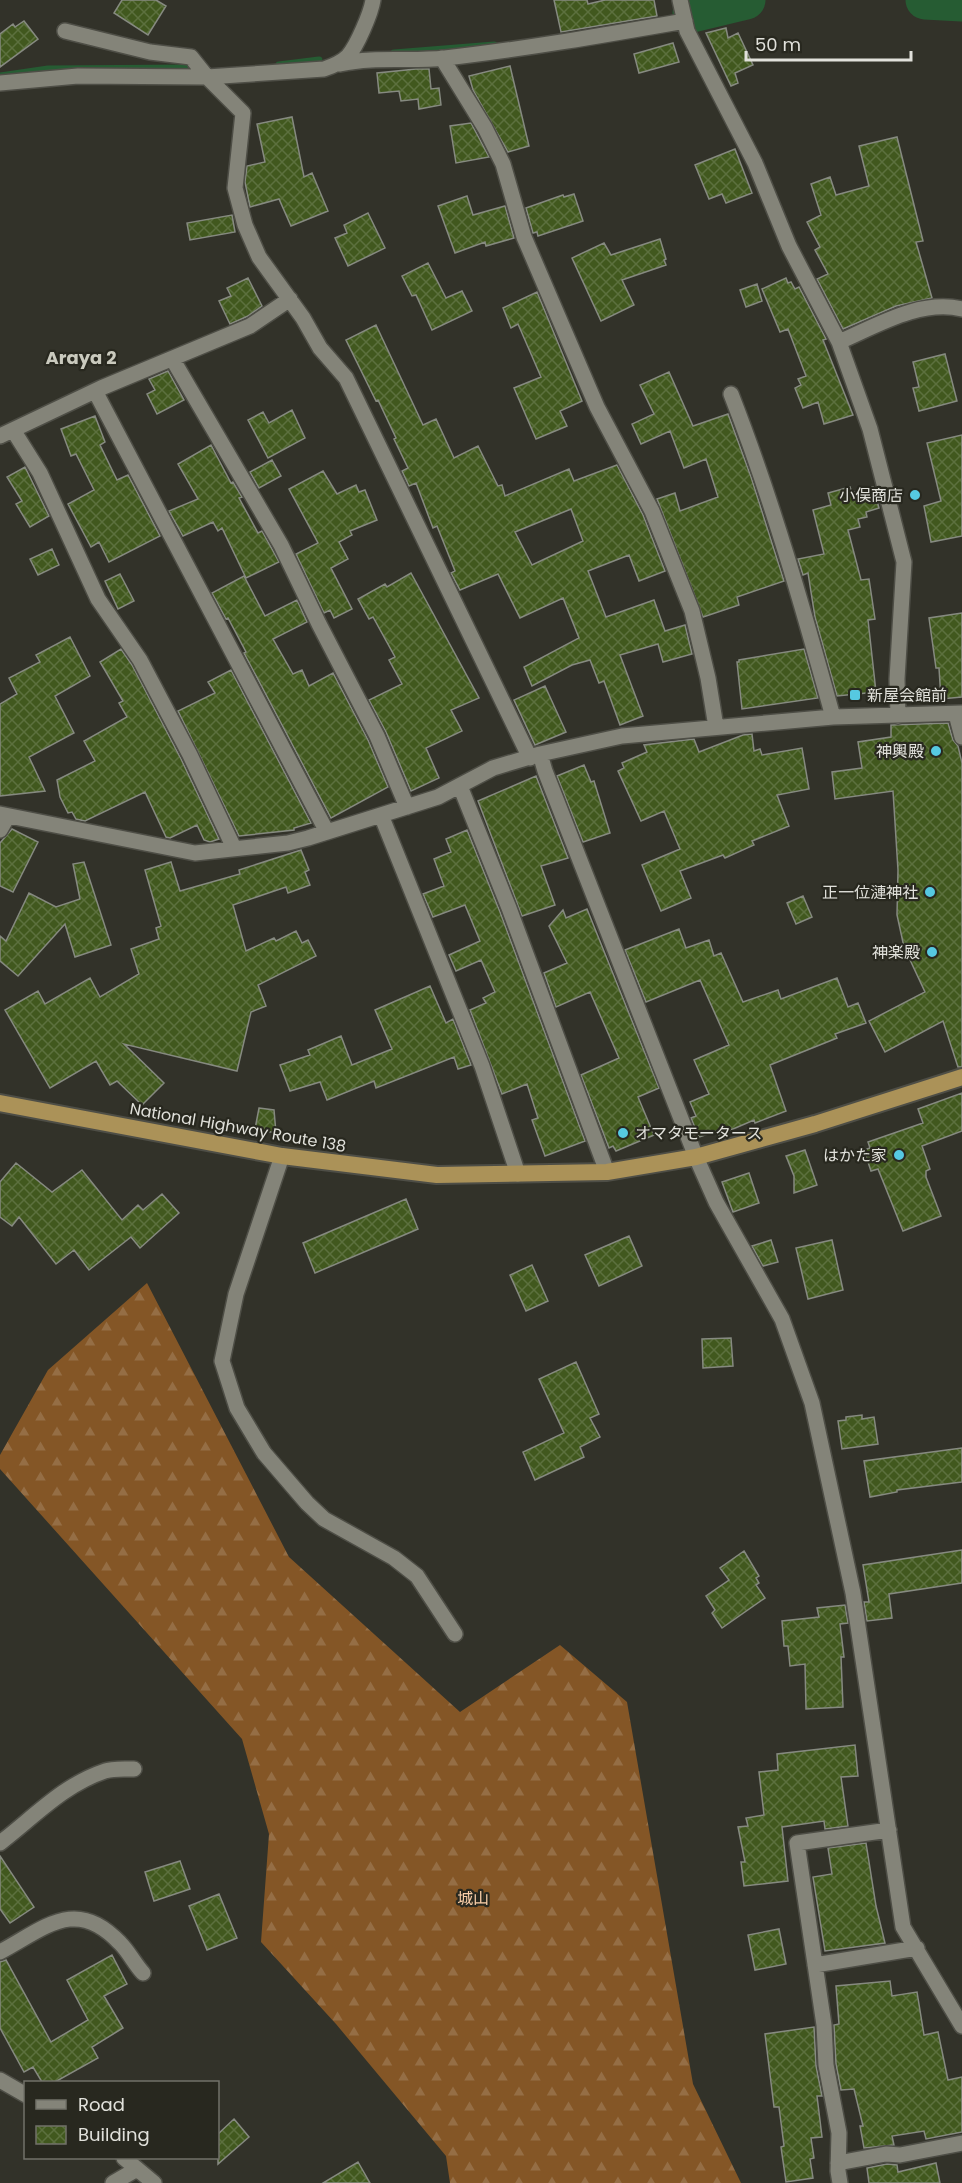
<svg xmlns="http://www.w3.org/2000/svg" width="962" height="2183" font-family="Poppins,'Noto Sans JP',sans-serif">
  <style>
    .forest { fill: url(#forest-firs) }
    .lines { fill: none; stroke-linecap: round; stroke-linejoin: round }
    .stream { stroke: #265c33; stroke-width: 7 }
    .river { stroke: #265c33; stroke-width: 39 }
    .building { fill: url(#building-cross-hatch); stroke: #868a80; stroke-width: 1.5; fill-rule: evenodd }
    .minor-casing { stroke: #4e4e46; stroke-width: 18 }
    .tertiary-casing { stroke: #4e4e46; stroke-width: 18 }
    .trunk-casing { stroke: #4e4e46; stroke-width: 20 }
    .minor { stroke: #848479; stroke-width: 15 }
    .tertiary { stroke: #848479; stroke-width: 15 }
    .trunk { stroke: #ab9258; stroke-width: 16 }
    .poi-dot { fill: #56c9e1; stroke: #28281f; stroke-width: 2 }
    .labels { text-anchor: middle; stroke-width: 4.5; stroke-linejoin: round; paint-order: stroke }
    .poi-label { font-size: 16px; fill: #e1e1db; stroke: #28281f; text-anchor: end }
    .street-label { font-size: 16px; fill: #e1e1db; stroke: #28281f }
    .park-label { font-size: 16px; fill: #facfa8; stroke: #28281f }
    .neighbourhood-label { font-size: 18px; font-weight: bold; fill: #cacabe; stroke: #28281f }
  </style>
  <defs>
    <pattern id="forest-firs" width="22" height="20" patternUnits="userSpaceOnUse" patternTransform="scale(1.5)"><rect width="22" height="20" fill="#845626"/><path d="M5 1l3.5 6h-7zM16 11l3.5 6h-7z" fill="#956e45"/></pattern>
    <pattern id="building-cross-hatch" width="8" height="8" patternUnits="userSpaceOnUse" patternTransform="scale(1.5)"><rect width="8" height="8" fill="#41581e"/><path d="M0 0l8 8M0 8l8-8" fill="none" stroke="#5c703e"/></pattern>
  </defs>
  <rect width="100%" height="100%" fill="#323229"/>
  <path class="forest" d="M147,1283L289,1557L460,1712L560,1645L627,1702L693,2084L741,2183H450L446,2156L336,2024L261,1942L269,1834L242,1739L0,1469V1455L48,1370Z"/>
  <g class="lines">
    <path class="stream" d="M394,53L494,45
      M279,65L319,60
      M0,76L48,69L191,68"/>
    <path class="river" d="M925,0L962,2
      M692,13L746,0"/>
  </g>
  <path class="building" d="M122,0H156L166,6L148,35L114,13Z
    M554,0H587L588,4L605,0H654L657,16L561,32Z
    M24,21L38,39L0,67V34L13,24L15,27Z
    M726,28L728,38L738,33L753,65L735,73L738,83L731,86L706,33Z
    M673,43L679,62L639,73L634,54Z
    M510,66L529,146L508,152L473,90L469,76Z
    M416,69H429L431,89L439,88L441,105L419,109L418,99L401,101L399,91L379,93L377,73Z
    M292,117L304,177L312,173L328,211L291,226L279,199L250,207L245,182L247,166L265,162L257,124Z
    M471,123L489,157L456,163L450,126Z
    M897,137L923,241L916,242L932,298L896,306L843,329L817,279L828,274L815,250L820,247L807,222L821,215L811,184L830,177L836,195L869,186L859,146Z
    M735,149L752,193L726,203L722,194L709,199L695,165Z
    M574,194L583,221L538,236L537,232L533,233L526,208L563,195L564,197Z
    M467,196L473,215L505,206L514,238L486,246L485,242L455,253L438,206Z
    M368,213L385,248L348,266L335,238L347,233L344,225Z
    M232,215L235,232L190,240L187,223Z
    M660,239L666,259L664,260L666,265L622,280L634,305L601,321L572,258L604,243L611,255Z
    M428,263L446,298L462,291L472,311L432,330L416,295L412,296L402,276Z
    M248,278L262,306L248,316L230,324L219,301L231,296L227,288Z
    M786,278L788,283L791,282L795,289L799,287L826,339L823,340L853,415L824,424L818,402L803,408L795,388L801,385L798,379L806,376L788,329L780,332L762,289Z
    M757,284L762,301L746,307L740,290Z
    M537,292L582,401L560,411L567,426L536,439L514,388L541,377L518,324L511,328L503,308Z
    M376,325L423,425L436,419L454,458L478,446L498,486L502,485L505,496L569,469L574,481L617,465L643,515L665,571L639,581L629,555L588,571L606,617L654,600L665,631L685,625L692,654L663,662L658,644L620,655L643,716L620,725L604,681L599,683L590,660L572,665L532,686L524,667L579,638L563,598L520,618L498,574L460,590L451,573L455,571L437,526L433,528L416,483L409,486L402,471L408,468L394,439L396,438L378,400L376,401L346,340ZM571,509L583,541L532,565L515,532Z
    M945,354L957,401L919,411L913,388L919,387L913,362Z
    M168,371L184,400L157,414L147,394L155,390L149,379Z
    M669,372L693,426L728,414L751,477L784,581L737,597L739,605L703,617L657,499L675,493L680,511L718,497L706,459L684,468L670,431L641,444L632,424L654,414L640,385Z
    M292,410L305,438L268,458L248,420L263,412L269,423Z
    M95,416L105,442L100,445L117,480L128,475L160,536L109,562L99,542L91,547L68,504L94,490L76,454L71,456L61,429Z
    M962,435V536L931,542L924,506L941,501L927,443Z
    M211,445L231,483L233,482L242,497L239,498L258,533L262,531L279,562L246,578L222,528L218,531L213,522L183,536L169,511L198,499L178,464Z
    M272,460L281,476L259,488L250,472Z
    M25,467L49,516L30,527L16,504L22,501L7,477Z
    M323,471L337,494L356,485L359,492L365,490L377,520L350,531L352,535L339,542L348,559L331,568L352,609L334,618L330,610L324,613L296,554L318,543L289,489Z
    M850,487L852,493L873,487L879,508L866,512L867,517L858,519L860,527L848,530L861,580L869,579L875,619L868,620L876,692L837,696L815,617L808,573L803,575L798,559L824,554L813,510L831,505L828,493Z
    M52,549L59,565L38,575L30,559Z
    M411,573L479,698L451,710L462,731L426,748L439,778L411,791L386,732L369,700L402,684L389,660L395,657L373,617L369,619L358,599L385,584L387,587Z
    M120,574L134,601L118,609L105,581Z
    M244,576L265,616L297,600L307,622L273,639L293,674L302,670L309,686L333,673L368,740L388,787L331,818L244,653L246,652L228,618L226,619L212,593Z
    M962,613V697L941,699L939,668H936L929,618Z
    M70,637L90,676L55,696L74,733L29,757L45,791L0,796V704L17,694L9,678L40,662L36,655Z
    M121,649L132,665L181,759L219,839L210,842L204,840L197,825L170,838L166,837L145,792L85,821L76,819L72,812L68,813L60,797L57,780L95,761L84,741L127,717L119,703L123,701L100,662Z
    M804,649L818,698L742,709L737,662H739V660Z
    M231,670L311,823L294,828V830L239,836L178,711L215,693L208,682Z
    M545,686L566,732L535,745L514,700Z
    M948,723L953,740L958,746L962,763V1067H958L943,1021L885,1052L869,1021L925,992L904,947L897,915L898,870L893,791L835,799L832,772L862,768L858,742L891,737V725Z
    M752,734L754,751L760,749L762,755L802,748L809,789L777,795L789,826L752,841L754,845L725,858L723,855L680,871L691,898L661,911L642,865L680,849L664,811L641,821L618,771L624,768L622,763L647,752L644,745L694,739L699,752L743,735Z
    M584,765L591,782L594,781L610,833L583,842L557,776Z
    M536,776L568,858L541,866L555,905L522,916L478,801Z
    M12,829L38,842L13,892L0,886V843Z
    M467,830L500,912L585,1141L545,1156L532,1120L538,1118L527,1084L502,1094L470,1010L486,1003L483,998L495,992L481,960L456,971L449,955L480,941L465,905L433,917L423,894L444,886L434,859L451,852L446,839Z
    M301,850L309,870L305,872L310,885L288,893L286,887L233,905L246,951L274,938L276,941L296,931L302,943L308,940L316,956L258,985L266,1006L251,1012L237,1071L124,1044L164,1083L142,1105L117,1081L110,1085L96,1061L50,1088L5,1010L38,991L45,1004L90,978L100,997L139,974L131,949L159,939L156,928L161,926L145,870L171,862L180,891L240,874L239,870Z
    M84,862L111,945L75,957L65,924L18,976L0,961V936L6,941L29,893L56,907L80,899L73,864Z
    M803,896L812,917L796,924L787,903Z
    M587,909L659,1088L638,1097L654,1135L616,1151L613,1146L609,1148L581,1075L619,1058L590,992L556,1007L544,973L567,963L549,926L563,910L566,918Z
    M679,929L686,948L709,940L714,956L721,953L743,1002L778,990L781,999L837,978L848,1007L858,1003L866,1023L835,1034L837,1038L770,1065L786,1111L755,1123L754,1120L719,1135L717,1131L699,1137L691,1118L696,1116L690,1102L709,1094L694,1060L729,1045L700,980L646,1002L625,950Z
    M430,986L446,1023L453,1019L471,1065L458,1069L454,1057L376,1088L374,1081L327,1100L320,1082L290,1091L280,1065L310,1055L308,1050L341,1036L352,1065L392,1049L375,1010Z
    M962,1093V1131L922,1146L930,1169L926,1171V1177L941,1216L903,1231L878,1169L871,1171L864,1150L870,1148L868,1142L923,1123L918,1109Z
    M259,1108L274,1110L276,1133L255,1129Z
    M805,1150L817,1185L794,1193V1176L786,1156Z
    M16,1163L52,1192L82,1170L122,1220L138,1205L143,1210L162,1194L179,1213L140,1248L131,1237L89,1270L74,1250L56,1264L19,1217L12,1226L0,1217V1182Z
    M749,1173L759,1203L733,1212L722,1182Z
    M406,1199L418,1229L315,1273L303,1243Z
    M629,1236L642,1266L599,1286L585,1255Z
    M771,1240L778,1262L763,1266L752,1246Z
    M832,1240L843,1290L808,1299L796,1248Z
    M532,1265L548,1301L526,1311L510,1275Z
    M731,1338L733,1366L703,1368L702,1339Z
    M576,1362L599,1414L590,1418L600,1437L580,1447L584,1457L535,1480L523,1452L564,1433L539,1379Z
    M862,1415V1419L874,1417L878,1444L842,1449L838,1421L846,1420V1417Z
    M962,1448V1482L897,1490V1492L870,1497L864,1461Z
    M962,1550V1583L889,1594L892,1618L867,1621L864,1602H869L863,1565Z
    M744,1551L759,1576L756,1578L759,1583L756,1585L765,1598L722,1628L712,1613L715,1610L706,1596L729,1580L720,1568Z
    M845,1605L848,1623L840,1624L844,1657H841L843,1707L806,1709L805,1664L790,1666L788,1646H784L782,1621L819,1617L817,1608Z
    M855,1745L858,1776L841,1777L848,1826L825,1829L824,1821L782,1827L788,1881L744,1886L741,1862H745L738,1827L748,1826L746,1818L764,1815L759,1772L778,1770L777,1754Z
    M866,1843L876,1906L885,1943L825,1951L813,1877L832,1874L828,1848Z
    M0,1856L34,1907L10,1923L0,1909Z
    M180,1861L190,1889L154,1901L145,1872Z
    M219,1894L237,1938L207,1950L189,1906Z
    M779,1929L786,1964L755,1970L748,1935Z
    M112,1955L127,1984L104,1996L123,2028L92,2047L98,2058L55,2082H42L33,2067L24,2072L0,2028V1962L6,1960L51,2042L88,2020L67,1980Z
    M890,1981L892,1996L917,1992L924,2035L938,2032L948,2080L962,2077V2132L926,2139L924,2131L892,2136L894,2145L864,2148L860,2126H863L854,2089L841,2090L836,2064L834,2025L839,2024L836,1986Z
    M814,2027L816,2066L822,2096H817L822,2137L811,2138L814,2158L810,2159L813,2178L786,2182L781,2147L784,2146L779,2107H774L765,2034Z
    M234,2119L249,2137L218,2164V2134Z
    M358,2162L370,2183H323Z
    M936,2163L940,2183H869L867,2168L887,2164L897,2165L898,2172Z"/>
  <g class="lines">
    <defs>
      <path id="minor" d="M680,0L687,31L755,163L789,246L839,342L870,429L904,562L897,679L898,716
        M65,31L150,52L191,57L207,77L243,113L235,188L245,225L259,257L303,318L320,348L346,378L530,758
        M442,58L485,128L503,164L524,237L597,407L652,511L692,611L708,678L716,727
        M340,64C376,56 409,62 445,58C525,49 605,35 685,21
        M0,83L78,76L207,77L324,69C333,66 341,63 348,56C357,46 371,13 373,0
        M839,342C876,326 920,299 962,309
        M173,360L281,545L319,624L377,736L407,807
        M95,391L327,832
        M731,394C772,499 803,608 833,717
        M13,430L40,473L98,599L140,660L190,755L234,848
        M0,436L101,388L250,326L290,299
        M956,714L962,737
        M540,754L545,771L696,1157L716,1202L782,1319L812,1403L853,1593L903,1927L962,2026
        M460,786L509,908L607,1172
        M0,814L195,853L288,843L308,838L438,797L493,768L540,754L622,736L833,717L962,713
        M381,815L482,1066L518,1174
        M0,830L8,816
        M0,1843C34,1817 63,1785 105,1771C113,1768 125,1769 134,1769
        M0,1952C45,1928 76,1896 120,1943C129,1952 134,1963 143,1973
        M815,1965L917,1948
        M0,2080L26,2095
        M124,2158L154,2183
        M838,2163L886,2154L900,2155L962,2143
        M113,2183L137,2169
        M840,2183L838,2171L839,2133L826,2065L824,2025L797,1843L889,1830"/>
      <path id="tertiary" d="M282,1156L236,1294L222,1361L237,1408L264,1453L307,1503L324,1519L394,1558L417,1576L455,1634"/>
      <path id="trunk" d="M0,1103L282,1156L437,1175L607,1172L696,1157L815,1124L962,1077"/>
    </defs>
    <use href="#minor" class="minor-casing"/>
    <use href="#tertiary" class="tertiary-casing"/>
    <use href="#trunk" class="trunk-casing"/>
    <use href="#minor" class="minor"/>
    <use href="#tertiary" class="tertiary"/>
    <use href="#trunk" class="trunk"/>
  </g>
  <g class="poi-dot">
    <circle cx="915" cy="495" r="6"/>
    <rect x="849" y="689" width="12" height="12" rx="3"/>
    <circle cx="936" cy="751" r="6"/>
    <circle cx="930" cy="892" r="6"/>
    <circle cx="932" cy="952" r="6"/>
    <circle cx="623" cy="1133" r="6"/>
    <circle cx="899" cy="1155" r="6"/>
  </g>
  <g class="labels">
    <g class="poi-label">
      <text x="903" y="501">小俣商店</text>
      <text x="867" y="701" text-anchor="start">新屋会館前</text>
      <text x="924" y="757">神輿殿</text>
      <text x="918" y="898">正一位漣神社</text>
      <text x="920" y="958">神楽殿</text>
      <text x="635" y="1139" text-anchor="start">オマタモータース</text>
      <text x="887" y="1161">はかた家</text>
    </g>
    <g class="street-label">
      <text transform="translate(238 1127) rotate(10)" y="6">National Highway Route 138</text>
    </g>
    <g class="park-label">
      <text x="473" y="1904">城山</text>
    </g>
    <g class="neighbourhood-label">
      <text x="81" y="364">Araya 2</text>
    </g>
  </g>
  <rect x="24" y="2081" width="195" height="78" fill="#28281f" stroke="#72726a" stroke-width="1.5"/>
  <rect x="36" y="2100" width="30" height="9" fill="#848479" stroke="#72726a" stroke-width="1.5"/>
  <text x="78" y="2111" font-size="18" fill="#e1e1db">Road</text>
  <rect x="36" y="2126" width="30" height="18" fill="url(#building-cross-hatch)" stroke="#72726a" stroke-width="1.5"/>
  <text x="78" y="2141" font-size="18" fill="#e1e1db">Building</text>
  <path d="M746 51v9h165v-9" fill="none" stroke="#e1e1db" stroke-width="3"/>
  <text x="755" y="51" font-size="18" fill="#e1e1db" stroke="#28281f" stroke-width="4.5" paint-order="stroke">50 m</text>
</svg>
